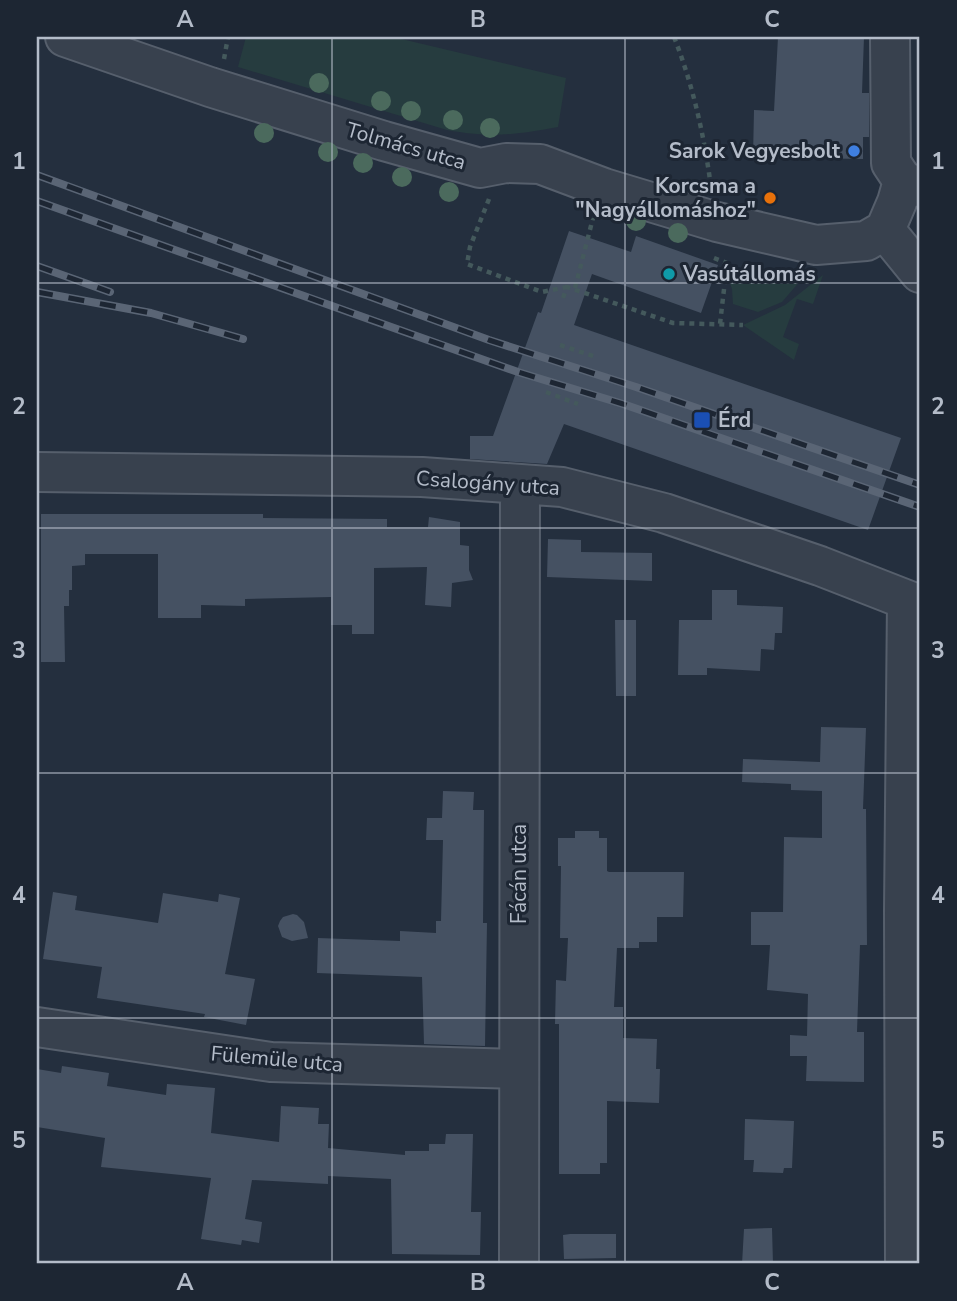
<svg xmlns="http://www.w3.org/2000/svg" width="957" height="1301" font-family="'Nunito Sans',sans-serif">
  <style>
    .green { fill: #263c3f }
    .building { fill: #455162 }
    .lines { fill: none; stroke-linecap: round; stroke-linejoin: round }
    .minor-casing { stroke: #565f6c; stroke-width: 42 }
    .path { stroke: #44595c; stroke-width: 4.5; stroke-dasharray: 5 5; stroke-linecap: butt }
    .minor { stroke: #38414e; stroke-width: 38 }
    .rail-casing { stroke: #5a6575; stroke-width: 8 }
    .rail { stroke: #1d2633; stroke-width: 5; stroke-dasharray: 16; stroke-linecap: butt }
    .tree { fill: #4b6a5d }
    .grid { fill: none; stroke: #b4bcc9; stroke-width: 2; stroke-opacity: 0.55 }
    .shop-dot { fill: #3f7fe0; stroke: #1d2633; stroke-width: 2.5 }
    .food-dot { fill: #e8710a; stroke: #1d2633; stroke-width: 2.5 }
    .culture-dot { fill: #0f9aa8; stroke: #1d2633; stroke-width: 2.5 }
    .transit-dot { fill: #1a4fb4; stroke: #1d2633; stroke-width: 2.5 }
    .labels { text-anchor: middle; stroke-width: 6; stroke-linejoin: round; paint-order: stroke }
    .street-label { font-size: 21px; fill: #b4bcc9; stroke: #1d2633 }
    .poi-label { font-size: 21px; font-weight: bold; fill: #b4bcc9; stroke: #1d2633; text-anchor: end }
    .neatline { fill: none; stroke: #b4bcc9; stroke-width: 2.5 }
    .grid-label { font-size: 23px; text-anchor: middle; font-weight: bold; fill: #b4bcc9 }
  </style>
  <rect width="100%" height="100%" fill="#242f3e"/>
  <path class="green" d="M246,37H393L566,78L558,127C515,135 490,138 447,130L238,67Z
    M744,270L801,280L782,302L758,312L733,304L732,289L729,281Z
    M823,275L813,304L797,299L783,337L799,344L794,360L743,325L785,305Z"/>
  <path class="building" d="M778,37H864L862,93H869V137H863V159L753,157L754,110L774,111Z
    M569,231L631,252L636,236L718,265L701,313L592,274L574,325L901,438L868,530L564,424L547,464L470,459V436H493L538,312L541,313Z
    M41,514H263V518L387,519V527H428L429,517L460,522V545L469,546V570L473,580L452,583L451,607L425,605L427,567L374,568V634H352V625H331V597L245,599V606L201,605V618H158V554H85V565L72,566V590H69V606H64L65,662H41Z
    M548,539L581,540V552L652,553V581L547,577Z
    M712,590H737V605L783,607L782,633H775L774,650L761,649L760,671L707,668V675H678L679,620H712Z
    M615,620H636V696H616Z
    M821,727L866,728L863,809H866L867,945H860L857,1032H864V1082L806,1081L807,1056H790V1035L807,1036L808,994L767,990L770,945H751V912H783L784,837L822,838V791L791,790V784L742,782L743,759L820,762Z
    M443,791L474,792L473,810H484L483,923H487L485,1046L424,1044L422,977L317,973L318,938L400,941V931L436,933V921H441L443,840H426L427,818H442Z
    M575,831H599V838H607V871L609,872H684L683,917H657V942H639V948H617L614,1007H623V1038L657,1039L656,1069H660L659,1103L607,1101V1163H600V1174H559V1024H555L556,980L566,981L568,938H560L561,866H558V838H575Z
    M53,892L77,896L75,910L158,923L163,893L218,902L219,894L240,898L225,974L255,979L246,1025L204,1017L205,1014L97,998L102,967L43,959Z
    M293,914L297,915L304,922L308,938L292,941L282,937L278,926L280,921L283,917Z
    M62,1066L109,1073L107,1086L166,1095L167,1084L215,1088L211,1133L279,1142L281,1106L319,1108L318,1124H329L328,1148L405,1155V1151H429V1144H445L446,1134H473L471,1212H481L480,1255L392,1254L391,1179L328,1176V1184L252,1180L245,1219L262,1222L259,1243L242,1240L241,1245L201,1239L211,1178L101,1167L105,1138L37,1127V1069L61,1073Z
    M745,1119L794,1121L792,1168H784L783,1173L753,1172L754,1160H744Z
    M772,1228L773,1264H742L744,1229Z
    M570,1234H616V1258L564,1259L563,1235Z"/>
  <g class="lines">
    <defs>
      <path id="minor" d="M65,37L210,87L384,141L480,168L506,163L540,164L604,188L717,222L816,245L866,241L885,230L897,202L903,181
        M890,37L891,163L903,181L920,187
        M885,230L920,273
        M37,472L422,477L562,487L664,513L820,566L920,605
        M37,1027L271,1062L518,1069
        M519,1264L520,484
        M905,1264L904,911L907,600"/>
    </defs>
    <use href="#minor" class="minor-casing"/>
    <path class="path" d="M674,37C693,85 704,135 711,187
      M224,59L228,37
      M489,199L470,247L467,264L542,292L567,287
      M714,258L727,263L720,324
      M575,288L593,218
      M563,298L567,287L673,323L743,325
      M560,345L596,357
      M546,392L578,404"/>
    <use href="#minor" class="minor"/>
    <defs>
      <path id="rail" d="M37,175L489,340L636,387L920,485
        M37,201L518,372L623,404L920,507
        M37,266L110,292
        M37,292L151,313L243,339"/>
    </defs>
    <use href="#rail" class="rail-casing"/>
    <use href="#rail" class="rail"/>
  </g>
  <g class="tree">
    <circle cx="319" cy="83" r="10"/>
    <circle cx="381" cy="101" r="10"/>
    <circle cx="411" cy="111" r="10"/>
    <circle cx="453" cy="120" r="10"/>
    <circle cx="490" cy="128" r="10"/>
    <circle cx="264" cy="133" r="10"/>
    <circle cx="328" cy="152" r="10"/>
    <circle cx="363" cy="163" r="10"/>
    <circle cx="402" cy="177" r="10"/>
    <circle cx="449" cy="192" r="10"/>
    <circle cx="636" cy="221" r="10"/>
    <circle cx="678" cy="233" r="10"/>
  </g>
  <path class="grid" d="M332,37V1264M625,37V1264M37,283H920M37,528H920M37,773H920M37,1018H920"/>
  <circle class="shop-dot" cx="854" cy="151" r="7"/>
  <circle class="food-dot" cx="770" cy="198" r="7"/>
  <circle class="culture-dot" cx="669" cy="274" r="7"/>
  <rect class="transit-dot" x="693" y="411" width="18" height="18" rx="3.5"/>
  <g class="labels">
    <g class="street-label">
      <text transform="translate(406 146) rotate(16)" y="7">Tolmács utca</text>
      <text transform="translate(488 483) rotate(4)" y="7">Csalogány utca</text>
      <text transform="translate(519 874) rotate(-90)" y="7">Fácán utca</text>
      <text transform="translate(277 1059) rotate(5)" y="7">Fülemüle utca</text>
    </g>
    <g class="poi-label">
      <text x="840" y="158">Sarok Vegyesbolt</text>
      <text x="756" y="193">Korcsma a<tspan x="756" dy="24">"Nagyállomáshoz"</tspan></text>
      <text x="683" y="281" text-anchor="start">Vasútállomás</text>
      <text x="718" y="427" text-anchor="start">Érd</text>
    </g>
  </g>
  <rect width="957" height="1301" fill="none" stroke="#1d2633" stroke-width="77"/>
  <rect x="38" y="38" width="880" height="1224" class="neatline"/>
  <g class="grid-label">
    <text x="185" y="27">A</text>
    <text x="478" y="27">B</text>
    <text x="772" y="27">C</text>
    <text x="19" y="169">1</text>
    <text x="938" y="169">1</text>
    <text x="19" y="414">2</text>
    <text x="938" y="414">2</text>
    <text x="19" y="658">3</text>
    <text x="938" y="658">3</text>
    <text x="19" y="903">4</text>
    <text x="938" y="903">4</text>
    <text x="19" y="1148">5</text>
    <text x="938" y="1148">5</text>
    <text x="185" y="1290">A</text>
    <text x="478" y="1290">B</text>
    <text x="772" y="1290">C</text>
  </g>
</svg>
